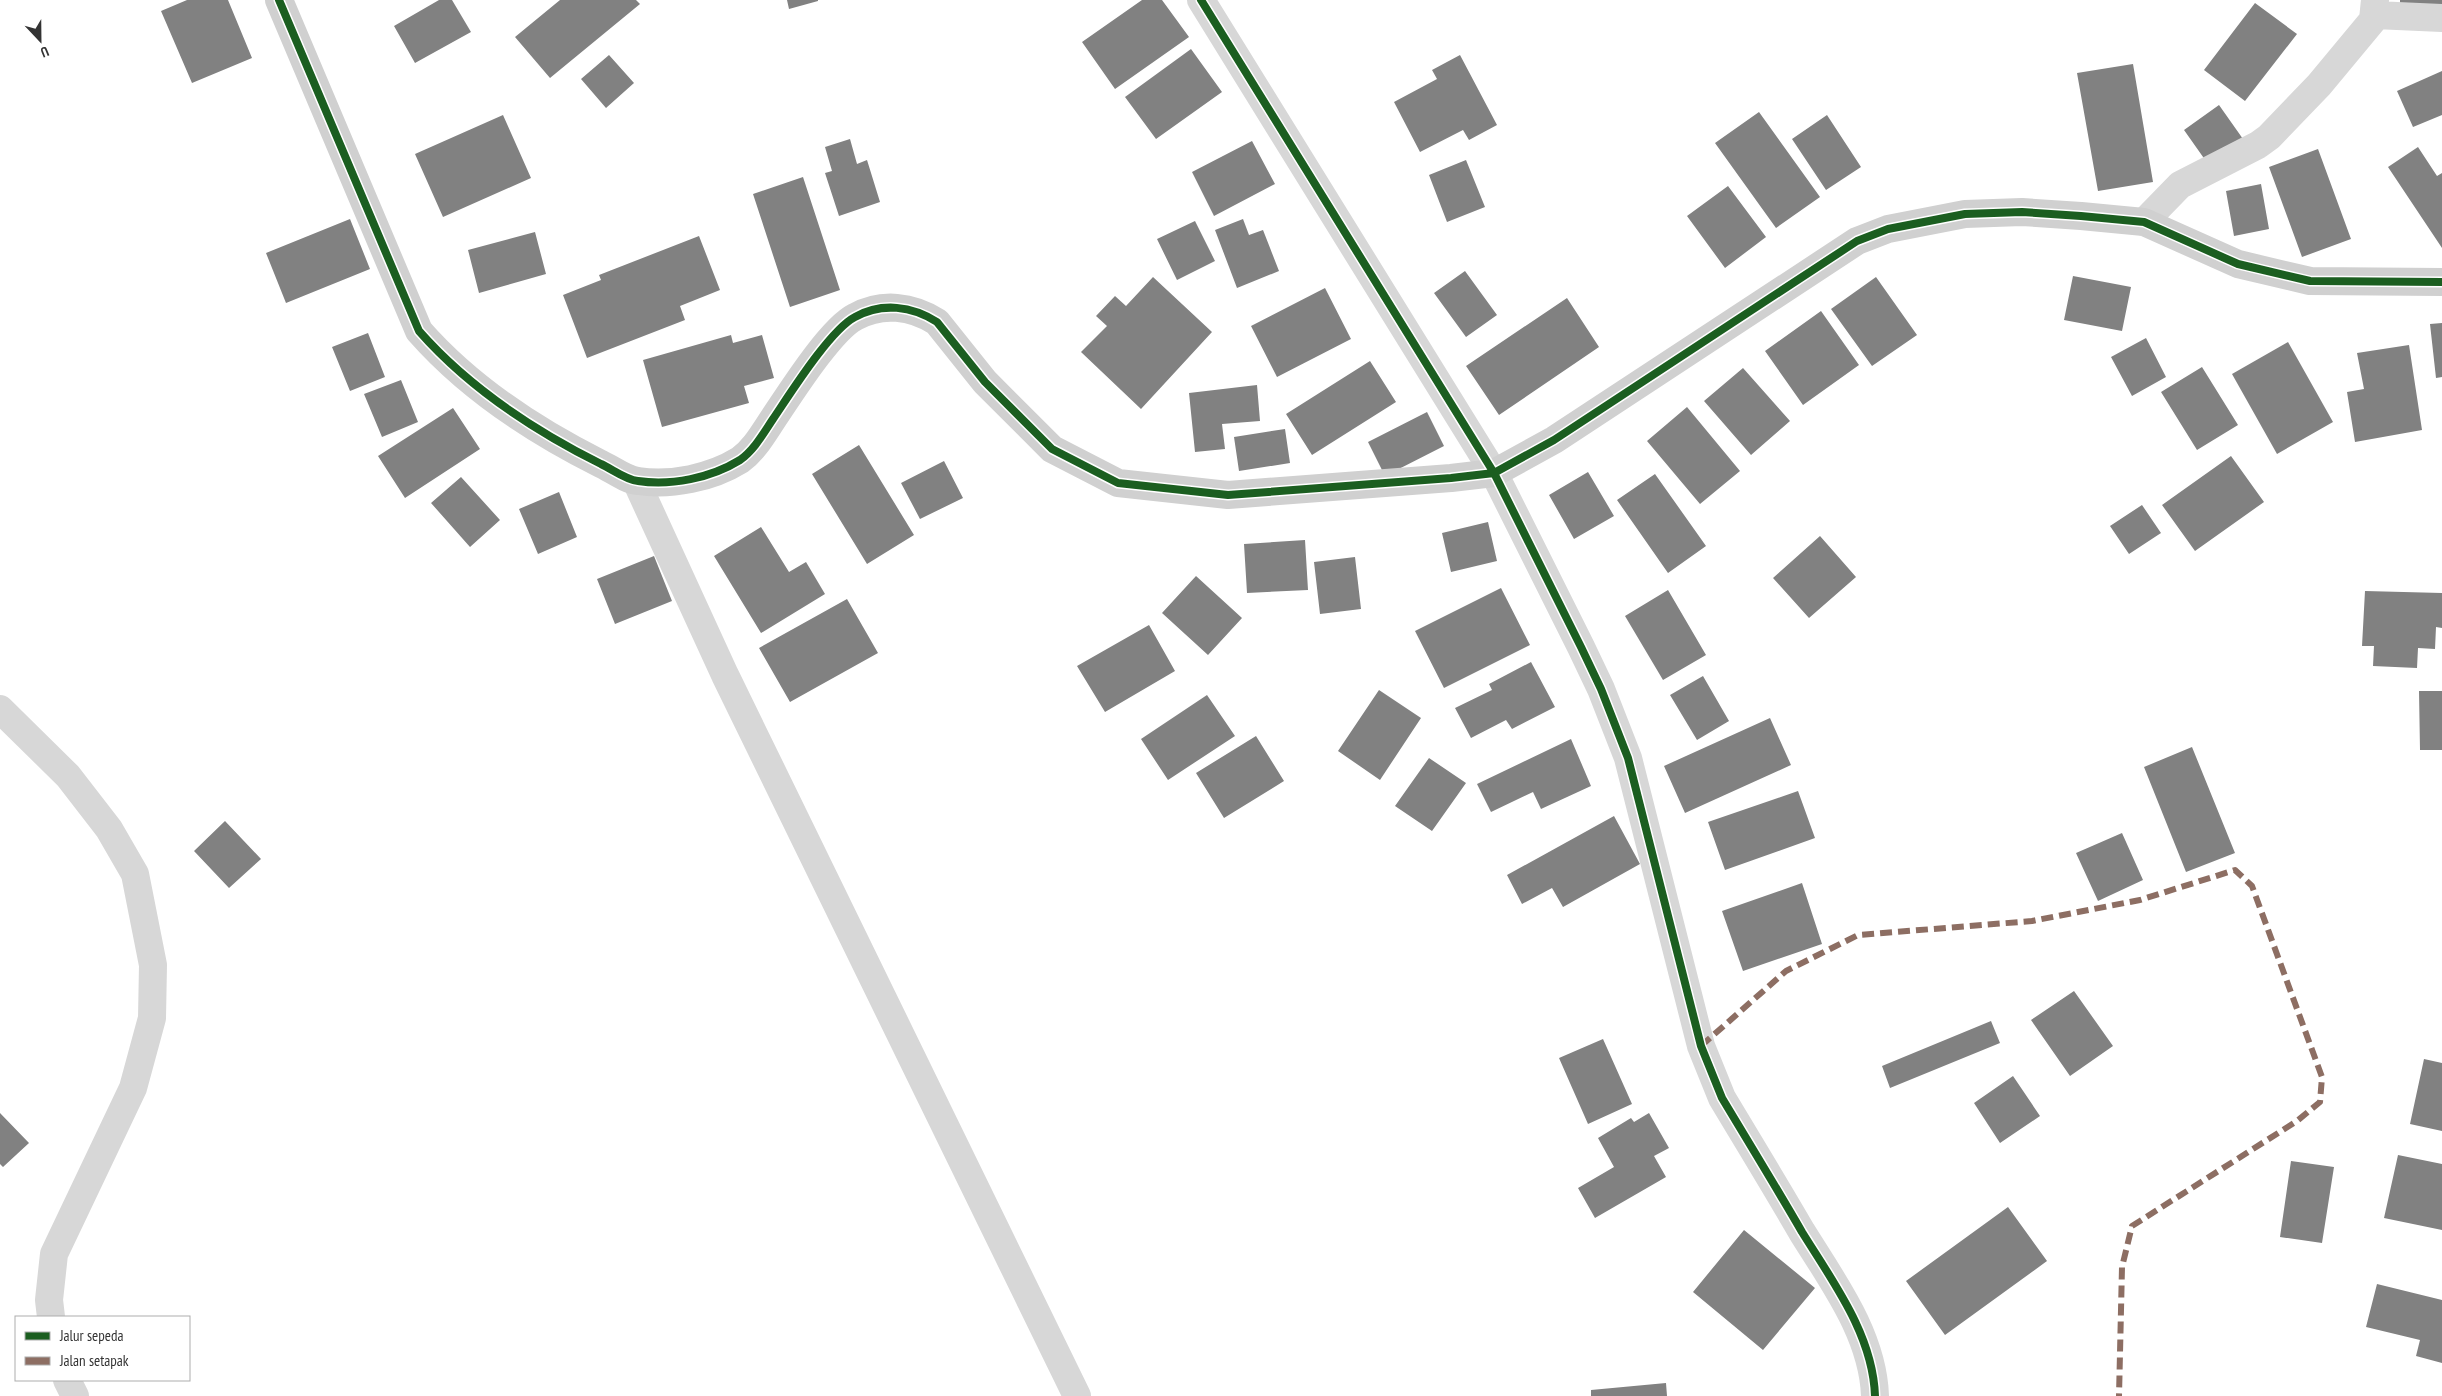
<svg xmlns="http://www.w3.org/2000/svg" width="2442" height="1396" font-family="'PT Sans Narrow',sans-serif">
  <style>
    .building { fill: #818181 }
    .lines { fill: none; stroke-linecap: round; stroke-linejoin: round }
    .street { stroke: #d7d7d7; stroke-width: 28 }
    .secondary { stroke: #d0d0d0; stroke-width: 28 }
    .quiet { stroke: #8d6e63; stroke-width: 6; stroke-dasharray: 12 6; stroke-linecap: butt }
    .cycleway-casing { stroke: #fff; stroke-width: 11 }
    .cycleway { stroke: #1b5e20; stroke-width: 8 }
  </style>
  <rect width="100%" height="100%" fill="#fff"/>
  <path class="building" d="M187,0H228L252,58L192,83L161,11Z
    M439,0H452L471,32L415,63L394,26Z
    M560,0H636L640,4L550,78L515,37Z
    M787,0H818V1L789,9Z
    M1142,0H1162L1189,37L1115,89L1082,42Z
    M2400,0H2442V10L2400,9Z
    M2255,3L2297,34L2245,101L2204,70Z
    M1191,49L1222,92L1156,139L1125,97Z
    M609,55L634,83L606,108L581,79Z
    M1460,55L1497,125L1469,140L1463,130L1420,152L1394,102L1437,79L1432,70Z
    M2133,64L2153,182L2098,191L2077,73Z
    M2442,71V115L2413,127L2397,91Z
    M2219,105L2243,139L2208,164L2184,130Z
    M1759,112L1820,197L1776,228L1715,143Z
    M503,115L531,178L443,217L415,154Z
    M1827,115L1861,167L1826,190L1792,139Z
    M850,139L857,164L867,160L880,202L839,216L825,173L832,171L825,147Z
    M1252,141L1275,184L1214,216L1192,172Z
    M2418,147L2437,176L2442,173V248L2388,167Z
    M2318,149L2351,239L2302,257L2269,167Z
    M1466,160L1485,207L1447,222L1429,175Z
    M803,177L840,290L790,307L753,194Z
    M2261,184L2269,229L2234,236L2226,191Z
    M1728,186L1766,237L1725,268L1687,216Z
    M350,219L370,269L286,303L266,253Z
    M1243,219L1249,235L1263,230L1279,271L1237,288L1215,230Z
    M1195,221L1215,261L1177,280L1157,239Z
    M535,232L546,274L479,293L468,250Z
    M699,236L720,290L680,306L685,320L587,358L563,295L601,280L599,275Z
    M1465,271L1497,315L1466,337L1434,293Z
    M2073,276L2131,287L2122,331L2064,320Z
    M1153,277L1212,332L1141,409L1081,352L1107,326L1096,316L1115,296L1126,306Z
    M1876,277L1917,335L1872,366L1831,309Z
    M1325,288L1351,339L1277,377L1251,326Z
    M1567,298L1599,347L1499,415L1466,366Z
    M1821,311L1859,365L1803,405L1765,351Z
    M2442,323V377L2436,378L2430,324Z
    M368,333L385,377L350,391L332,347Z
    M731,335L733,343L762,335L774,378L744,386L749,403L662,427L643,360Z
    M2146,338L2166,377L2132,396L2111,357Z
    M2288,342L2333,422L2277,454L2232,374Z
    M2409,345L2422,430L2355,442L2347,392L2364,389L2357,353Z
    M1370,361L1396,402L1312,455L1286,414Z
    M2202,367L2238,425L2197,450L2161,392Z
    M1743,368L1790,421L1751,455L1704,401Z
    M401,380L418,422L382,437L364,394Z
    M1257,385L1260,421L1222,424L1225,449L1195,452L1189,393Z
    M1687,407L1740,471L1700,504L1647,441Z
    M453,408L480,449L405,498L378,456Z
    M1427,412L1444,446L1385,476L1368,442Z
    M1285,429L1290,463L1239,471L1234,437Z
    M859,445L914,535L867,564L812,474Z
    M2231,456L2264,502L2195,551L2162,505Z
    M944,461L963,498L920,519L901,483Z
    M1588,472L1614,516L1574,539L1549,495Z
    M1655,474L1706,546L1668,573L1617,500Z
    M461,477L500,520L470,547L431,503Z
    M559,492L577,537L538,554L519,509Z
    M2142,505L2161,533L2129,554L2110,526Z
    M1488,522L1497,561L1451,572L1442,533Z
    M761,527L789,572L806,562L825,594L761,633L714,556Z
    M1820,536L1856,577L1809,618L1773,578Z
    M1305,540L1308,590L1247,593L1244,544Z
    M654,556L672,601L615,624L597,579Z
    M1355,557L1361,609L1320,614L1314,562Z
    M1196,576L1242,618L1208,655L1162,613Z
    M1501,588L1530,645L1444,688L1415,631Z
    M1668,590L1706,655L1663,680L1625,616Z
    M2365,591L2442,593V628L2436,627L2435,649L2418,648L2417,668L2373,666L2374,646H2362Z
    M847,599L878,653L790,702L759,648Z
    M1149,625L1175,671L1105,712L1077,666Z
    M1531,662L1555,707L1512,729L1506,720L1471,738L1455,708L1492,690L1489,684Z
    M1703,676L1729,721L1697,740L1670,695Z
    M1379,690L1421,718L1380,780L1338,751Z
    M2419,691H2442V750H2420Z
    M1207,695L1235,736L1168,780L1141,739Z
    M1770,718L1791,765L1685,813L1664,766Z
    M1256,736L1284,781L1224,818L1196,773Z
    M1571,739L1591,786L1541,809L1533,792L1491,812L1477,784Z
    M2192,747L2235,853L2186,872L2144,767Z
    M1429,758L1466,783L1432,831L1395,806Z
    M1798,791L1815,838L1725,870L1708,822Z
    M1614,816L1640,864L1563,907L1552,888L1522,904L1507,875Z
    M225,821L261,859L229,888L194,851Z
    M2122,833L2143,880L2098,901L2076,853Z
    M1802,883L1822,944L1743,971L1722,911Z
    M2074,991L2113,1046L2070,1076L2031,1020Z
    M1991,1021L2000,1043L1890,1088L1882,1066Z
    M1603,1039L1632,1104L1588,1124L1559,1058Z
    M2424,1059L2442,1063V1131L2410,1124Z
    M2013,1076L2040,1116L2000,1143L1974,1103Z
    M0,1113L29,1143L3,1167L0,1164Z
    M1649,1113L1669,1148L1654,1156L1666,1177L1595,1218L1578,1188L1614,1167L1598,1138L1631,1118L1634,1122Z
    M2398,1155L2442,1164V1230L2384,1218Z
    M2291,1161L2334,1167L2322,1243L2280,1237Z
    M2008,1207L2047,1261L1945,1335L1906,1281Z
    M1744,1230L1815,1288L1763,1350L1693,1292Z
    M2377,1284L2442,1300V1363L2416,1356L2420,1340L2366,1327Z
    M1666,1383L1667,1396H1591V1390Z"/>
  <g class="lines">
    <path class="street" d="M1201,0L1494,473L1581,647L1601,689L1628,758L1701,1046L1722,1098C1749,1143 1776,1187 1802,1232C1833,1282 1873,1335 1875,1396
      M2375,15L2442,18
      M2144,222L2180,185L2258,145L2269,137L2319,85L2373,20L2375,0
      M636,481L725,675L1077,1396
      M0,709L68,776L109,829L135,874L153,965L152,1018L133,1088L54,1254L49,1300L51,1317
      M67,1380L75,1396"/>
    <path class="secondary" d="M279,0L419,331C469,388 533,430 601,464C612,469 626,480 638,481C671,486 711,478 740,460C754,450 763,434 773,419C790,394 830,330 855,317C882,302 912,306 937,322L985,382L1052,449L1118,483L1228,495L1451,478L1494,473L1554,440L1857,241L1888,229L1965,214L2022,212L2081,216L2144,222L2238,264L2310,281L2442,282"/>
    <path class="quiet" d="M1701,1046L1786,971L1858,935L2032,921L2140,900L2235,870L2252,886L2322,1077L2320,1102L2297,1121L2132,1226L2122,1267L2119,1396"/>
    <defs>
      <path id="cycleway" d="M279,0L419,331C469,388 533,430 601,464C612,469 626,480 638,481C671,486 711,478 740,460C754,450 763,434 773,419C790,394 830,330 855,317C882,302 912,306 937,322L985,382L1052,449L1118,483L1228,495L1451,478L1494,473L1554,440L1857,241L1888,229L1965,214L2022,212L2081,216L2144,222L2238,264L2310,281L2442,282
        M1201,0L1494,473L1581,647L1601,689L1628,758L1701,1046L1722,1098C1749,1143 1776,1187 1802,1232C1833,1282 1873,1335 1875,1396"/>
    </defs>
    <use href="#cycleway" class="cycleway-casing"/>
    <use href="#cycleway" class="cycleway"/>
  </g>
  <rect x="15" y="1316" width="175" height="65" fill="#ffffff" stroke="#adadad"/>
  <rect x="25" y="1332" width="25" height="8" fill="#1b5e20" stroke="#adadad"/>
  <text x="60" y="1341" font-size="15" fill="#333333">Jalur sepeda</text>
  <rect x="25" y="1357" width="25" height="8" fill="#8d6e63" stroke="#adadad"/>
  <text x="60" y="1366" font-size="15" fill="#333333">Jalan setapak</text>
  <g transform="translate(40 40) rotate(158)" stroke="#ffffff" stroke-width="4" paint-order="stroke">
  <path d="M0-4L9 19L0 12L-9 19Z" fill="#333333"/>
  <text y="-8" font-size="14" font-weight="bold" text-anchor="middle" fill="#333333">U</text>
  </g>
</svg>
